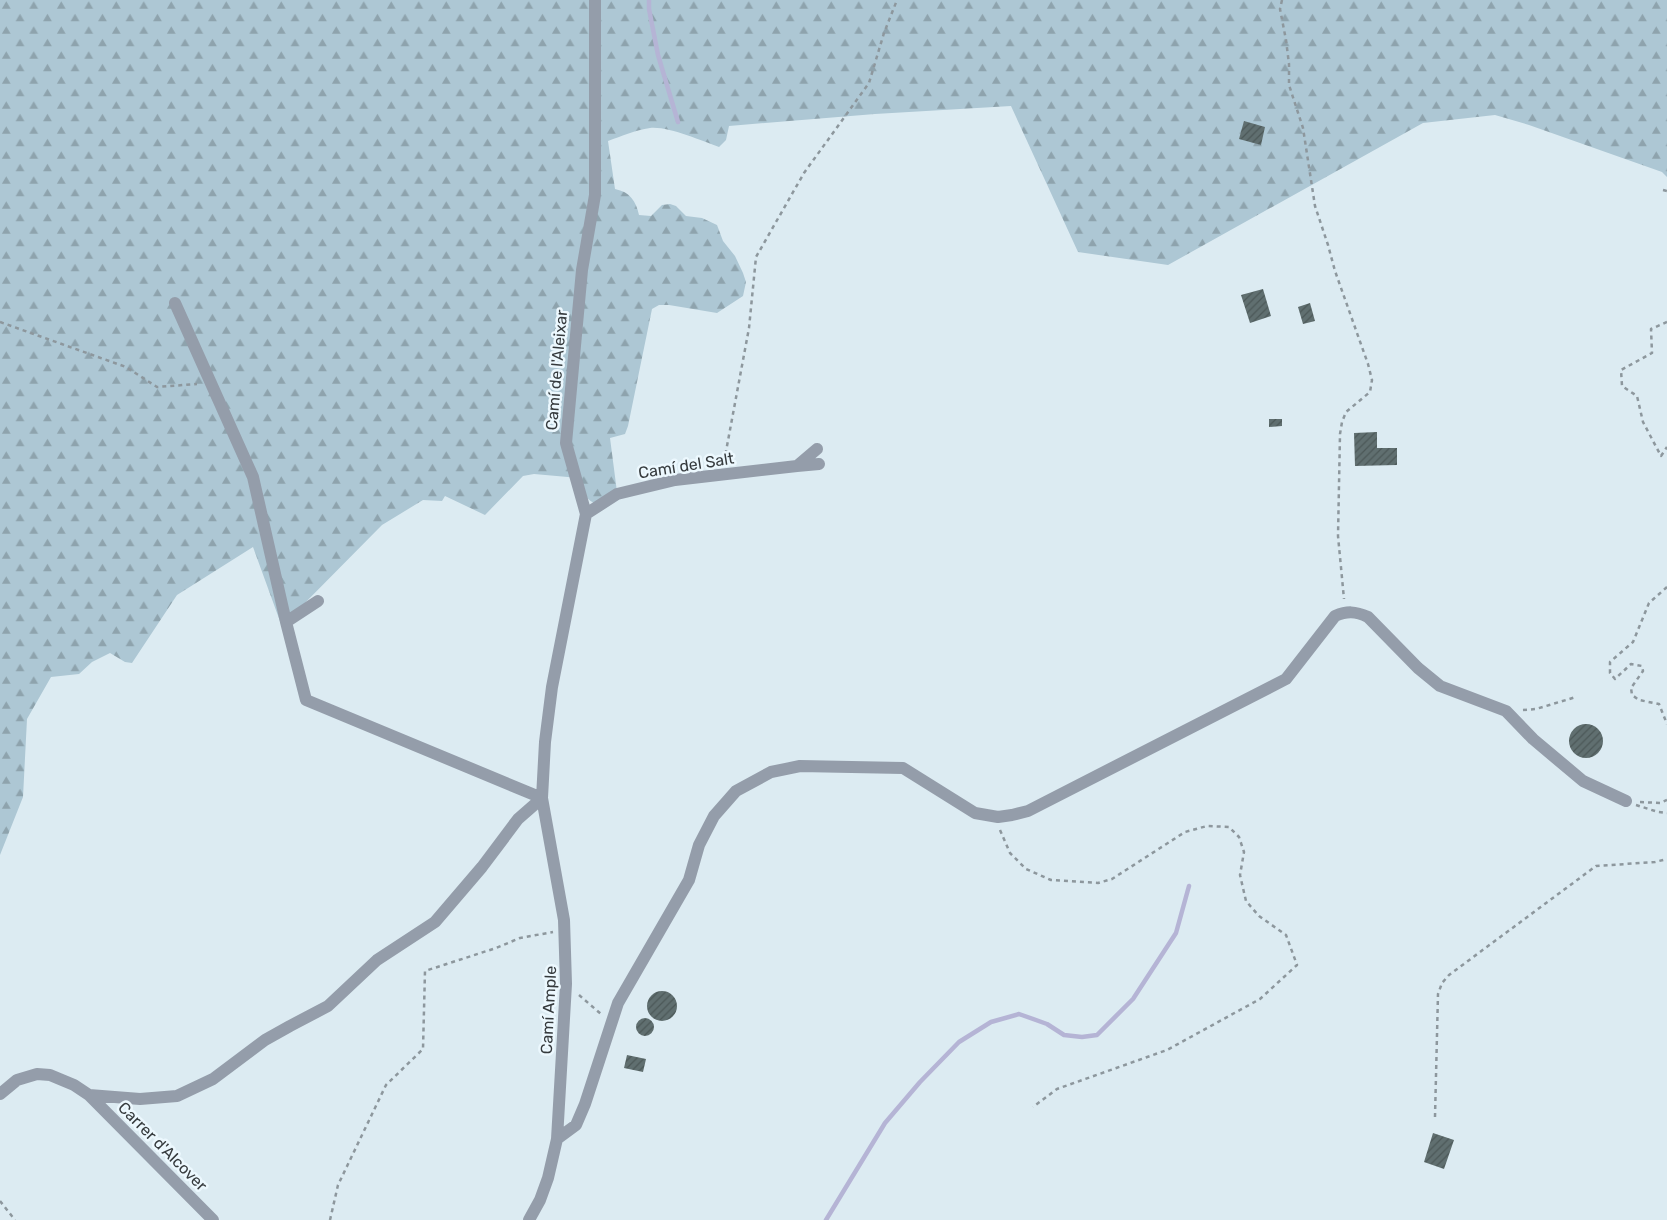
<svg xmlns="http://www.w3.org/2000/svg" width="1667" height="1220" font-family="Rubik,sans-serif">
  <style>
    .forest { fill: url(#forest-firs) }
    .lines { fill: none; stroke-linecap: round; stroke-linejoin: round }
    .stream { stroke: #b5b4d5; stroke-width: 4.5 }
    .building { fill: url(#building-hatch) }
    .path { stroke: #8d979d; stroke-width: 2.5; stroke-dasharray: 4 4; stroke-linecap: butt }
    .minor { stroke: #949daa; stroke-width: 12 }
    .labels { text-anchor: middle; stroke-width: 5; stroke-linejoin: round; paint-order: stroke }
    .street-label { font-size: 16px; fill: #353a3d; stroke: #ecf8fe }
  </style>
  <defs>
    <pattern id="forest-firs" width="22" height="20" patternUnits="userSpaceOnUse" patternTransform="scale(1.25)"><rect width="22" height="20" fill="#adc7d4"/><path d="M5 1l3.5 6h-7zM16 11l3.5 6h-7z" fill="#8ea3ad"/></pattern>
    <pattern id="building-hatch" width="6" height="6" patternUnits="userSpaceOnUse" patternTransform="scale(1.25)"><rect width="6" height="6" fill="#606f70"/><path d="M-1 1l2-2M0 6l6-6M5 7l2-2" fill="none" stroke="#4c5858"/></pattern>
  </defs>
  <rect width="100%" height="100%" fill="#dcebf2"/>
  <path class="forest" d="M0,0H1667V177L1662,172L1529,125L1495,115L1423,123L1168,265L1078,252L1011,106L875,114L729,126L726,140L719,147C702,141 668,126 650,128C635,130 622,136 608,141L615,189C630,192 636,201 639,215L651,216L662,205L670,204L676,206L686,216L702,218L717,225L723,241L735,256L743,273L746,282L743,296L717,313L669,305H659L652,309L628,426L625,434L610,438L617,492L594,503C584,498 582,488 579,478L534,474L523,476L485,515L445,496L442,501L423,500L382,525L293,615L281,624L253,547L177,595L132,663L125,662L110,653L92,662L79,674L51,677L27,719L23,797L0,855Z"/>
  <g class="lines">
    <path class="stream" d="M649,0V9L658,55L678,122
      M826,1220L885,1123L920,1082L959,1042L991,1022L1019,1014L1047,1024L1064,1035L1082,1037L1097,1035L1133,999L1176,933L1189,886"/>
  </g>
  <path class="building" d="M1244,121L1265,127L1261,145L1239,139Z
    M1263,289L1271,316L1250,323L1241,295Z
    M1310,303L1315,321L1303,324L1298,307Z
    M1269,419H1282V426L1269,427Z
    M1377,432V448H1397V465L1355,466L1354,433Z
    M1569 741a17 17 0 1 1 34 0a17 17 0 1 1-34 0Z
    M647 1006a15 15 0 1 1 30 0a15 15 0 1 1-30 0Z
    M636 1027a9 9 0 1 1 18 0a9 9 0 1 1-18 0Z
    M627,1055L646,1059L643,1072L624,1068Z
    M1433,1133L1454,1140L1444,1169L1424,1162Z"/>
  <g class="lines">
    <path class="path" d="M1282,0L1280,9L1286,40L1289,64V85L1303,128L1315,206L1328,245L1335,271L1368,364L1372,380L1370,392L1346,412L1342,422L1340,434L1338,536L1344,599
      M1663,190L1667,191
      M0,322L126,367L157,387L197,384
      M1667,322L1651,329L1652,353L1621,370L1622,386L1637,396L1643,422L1661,456L1667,447
      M724,462L749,328L756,257L804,173L869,83L884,33L897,0
      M1667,587L1649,603L1633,642L1610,662V673L1615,679L1631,664L1642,666L1643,671L1631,688L1632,695L1639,700L1659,704L1667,724
      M1523,710L1536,709L1576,697
      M1640,802L1660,803L1667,800
      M1636,805L1658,812L1667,813
      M1000,830L1010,853L1026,869L1051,880L1098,883L1112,879L1185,832L1207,826L1229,827L1239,837L1244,852L1240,875L1246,901L1259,916L1286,935L1297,965L1260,999L1167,1050L1057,1089L1033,1107
      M579,995L601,1014
      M1435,1117L1438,994L1442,983L1449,975L1596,866L1655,862L1667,859
      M0,1201L15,1220
      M330,1220L338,1185L386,1085L423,1049L425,971L496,948L520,938L553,932"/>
    <path class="minor" d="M175,303L253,477L286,622L306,700L542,798
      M797,466L819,464
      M586,514L617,494L675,480L797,466L817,449
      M286,622L318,601
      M0,1094L17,1080L37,1074L50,1075L74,1085L89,1095L140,1099L177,1096L213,1079L265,1040L290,1026L328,1006L377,960L435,922L482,867L518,819L542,798
      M89,1095L213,1220
      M557,1139L576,1125L585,1104L618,1003L689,880L699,845L714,816L736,791L771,772L800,766L903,768L975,813L998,817L1012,815L1028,811L1286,679L1335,616C1347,611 1355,611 1368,617L1418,668L1440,686L1506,711L1533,739L1583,781L1626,801
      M529,1220L540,1200L548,1178L557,1139L566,984L564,920L542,798L545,742L552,687L586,514L566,443L582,270L595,195V0"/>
  </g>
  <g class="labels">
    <g class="street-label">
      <text transform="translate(556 370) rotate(-85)" y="6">Camí de l'Aleixar</text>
      <text transform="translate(686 465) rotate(-9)" y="6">Camí del Salt</text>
      <text transform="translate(548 1010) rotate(-87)" y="6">Camí Ample</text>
      <text transform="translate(163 1146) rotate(45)" y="6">Carrer d'Alcover</text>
    </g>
  </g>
</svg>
